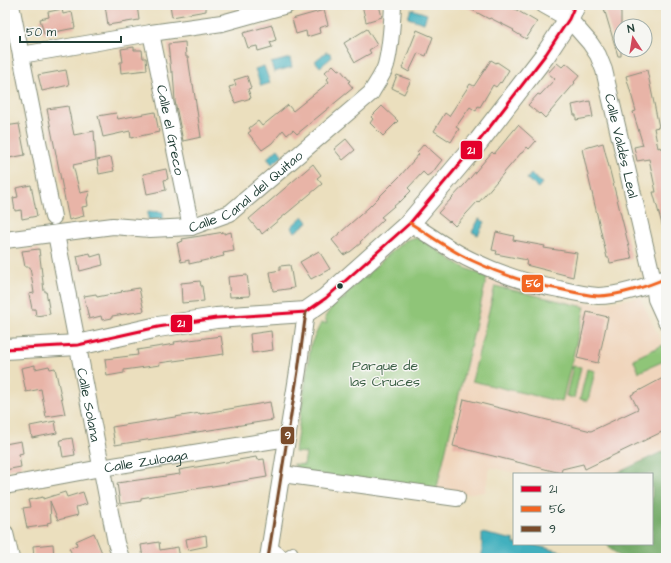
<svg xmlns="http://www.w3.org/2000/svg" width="671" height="563" font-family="'Architects Daughter',sans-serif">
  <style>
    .built { fill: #f0d5bc }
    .green { fill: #8fc578; stroke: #578156 }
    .forest { fill: #73aa68; stroke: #49744e }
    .water { fill: #42b0be; stroke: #307679 }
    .building { fill: #e8b4a7 }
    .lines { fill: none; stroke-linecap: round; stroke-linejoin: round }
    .service-casing { stroke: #858e79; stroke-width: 10 }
    .minor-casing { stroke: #858e79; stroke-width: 18 }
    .tertiary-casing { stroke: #858e79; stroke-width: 22 }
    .service { stroke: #fff; stroke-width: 8 }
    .minor { stroke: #fff; stroke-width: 16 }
    .tertiary { stroke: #fff; stroke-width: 20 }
    .bus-1-casing { stroke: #f6f6f2; stroke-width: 6 }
    .bus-2-casing { stroke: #f6f6f2; stroke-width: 6 }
    .bus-3-casing { stroke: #f6f6f2; stroke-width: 6 }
    .bus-1 { stroke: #e4002b; stroke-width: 3 }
    .bus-2 { stroke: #f26522; stroke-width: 3 }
    .bus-3 { stroke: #7a4b2a; stroke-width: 3 }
    .bus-dot { fill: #1f3d34; stroke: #f6f6f2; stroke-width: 1.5 }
    .labels { text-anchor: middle; stroke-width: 3; stroke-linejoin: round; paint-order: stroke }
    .street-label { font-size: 14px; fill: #1f3d34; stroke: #f6f6f2 }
    .park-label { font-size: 14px; fill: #3b5f45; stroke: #f6f6f2 }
    .line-badge { stroke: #f6f6f2; stroke-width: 1.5 }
    .badge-label { font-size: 11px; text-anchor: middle; font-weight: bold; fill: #fff }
  </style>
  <rect width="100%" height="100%" fill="#f6f6f2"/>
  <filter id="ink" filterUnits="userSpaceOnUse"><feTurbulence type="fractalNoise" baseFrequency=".025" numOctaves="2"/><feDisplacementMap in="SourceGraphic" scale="8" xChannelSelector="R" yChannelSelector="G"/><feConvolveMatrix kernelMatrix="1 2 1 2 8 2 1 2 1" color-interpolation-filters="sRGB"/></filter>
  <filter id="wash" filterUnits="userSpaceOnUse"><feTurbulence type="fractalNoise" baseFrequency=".012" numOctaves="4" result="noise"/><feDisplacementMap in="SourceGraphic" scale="16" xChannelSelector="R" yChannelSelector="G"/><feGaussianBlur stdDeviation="0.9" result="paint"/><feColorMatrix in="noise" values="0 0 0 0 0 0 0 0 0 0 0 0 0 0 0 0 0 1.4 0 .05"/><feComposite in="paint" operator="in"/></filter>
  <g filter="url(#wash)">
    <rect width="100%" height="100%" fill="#ebdfbe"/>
    <path class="built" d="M487,277L507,285L546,297L576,303L602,304L640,297L666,352V450L615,474H519L490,467L485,492L463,494L436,491Z"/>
    <path class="green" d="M412,238L420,239L463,267L487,277L436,491L298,471L297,467L293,464L304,465L306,453L295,452L311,344L321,323H327L325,317L331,308L341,299H345V295L363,277H368V273L404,241Z
      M495,286L585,307L562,402L472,381Z
      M663,345L666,352V360L639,372L633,359Z
      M573,366L581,367L574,398L566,396Z
      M587,369L595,371L588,401L580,399Z"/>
    <path class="forest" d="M666,450V558H621L606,544H652V474H615Z"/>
    <path class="water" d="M411,9L427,14L424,23L408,18Z
      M326,52L330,53L331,58L320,67L315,61Z
      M290,58L292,67L274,72L271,63Z
      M264,66L270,83L261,86L255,69Z
      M278,149L283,156L272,164L267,158Z
      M531,174L542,183L538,188L527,179Z
      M148,211L163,212V220L148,219Z
      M303,216L308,222L295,232L291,227Z
      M479,219L485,222L478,235L472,232Z
      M482,533L514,540V544H529L588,558H482Z"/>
    <g id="blocks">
      <path class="building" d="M105,5H137L139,20L108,25Z
        M170,5H206V11L172,17Z
        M362,5H379L382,17L366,22Z
        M463,5H508L537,22L526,39L513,31L514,30L490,18L489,19Z
        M603,5H619L621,13V56H618Z
        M62,9L63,14L72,12L75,28L44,34L40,19L49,17L48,12Z
        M324,10L328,25L319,28L320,33L307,37L306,31L296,34L292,19Z
        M272,25L276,40L270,42L272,47L258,51L257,46L248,48L243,33Z
        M367,29L377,45L369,50L371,53L355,62L344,43Z
        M417,30L433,37L426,56L418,53L409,72L402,68Z
        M185,42L186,57H188L192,84H193L201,137L183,141L175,101L173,72H171L168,44Z
        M134,47V50H142L143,58H146L147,70L121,73L120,62H123L121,49Z
        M491,60L496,63L497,62L509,70L501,83L500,82L496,87L493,85L480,107L478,106L476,111L470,107L456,127L459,129L451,142L434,131L445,113L449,116L470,84L474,86Z
        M557,63L562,67L566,63L580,75L574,82L575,83L545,118L540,113L539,114L528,105L538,94L540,95L555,79L548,73Z
        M333,65L338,70L340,69L350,81L348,82L353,88L297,134L293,130L287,135L283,130L272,143L262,150L248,133L251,131L249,128L258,121L262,126L288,105L293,111L329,82L327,79L329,77L325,72Z
        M66,70L69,85L42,91L38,75Z
        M647,70L659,127L654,128L658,148L660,147L661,149L666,148V227L663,228L653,192H656L649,159L637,161L634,147L643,145L633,112L636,111L626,76Z
        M397,75L411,80L404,94L392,88Z
        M247,76L251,88L248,89L251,98L235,103L229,87L236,85L234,80Z
        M590,101L593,117L576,120V115H574L572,105Z
        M68,106L74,135L94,131L96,160L73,165L80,193L90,191L87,199L88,206L82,207L84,216L69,220L47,109Z
        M382,106L398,121L383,136L370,123L373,119L371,117Z
        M155,112L159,132L131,138L130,131L103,137L98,116L116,113L118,119Z
        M19,124L25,155L9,158L8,149L5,150V126Z
        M518,125L536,141L529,149L527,147L522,153H521L479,202L478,201L455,226L450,221L449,222L438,213L465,184L492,152L494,154Z
        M346,139L355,150L343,160L334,149Z
        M603,143L632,259L610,263L609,258H607L582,149Z
        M424,144L442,160L438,165L433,172L427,176L423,172L408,188L411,191L400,202V201L381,217L384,219L360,242L361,243L350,252H349L344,255L332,240L368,208L401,175L419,154L417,152Z
        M111,157L114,171L99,174L97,160Z
        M313,164L321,175L317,178L322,184L262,234L259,229L258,230L249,219Z
        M166,169L168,179L164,180L166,190L147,194L143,174Z
        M31,185L37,216L22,219L21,210L15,211L13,198L18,197L16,188Z
        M224,232V234L231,232L234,251L223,253L224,256L189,264V260L181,262L177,243L183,241L182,239Z
        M496,232L514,236L513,240L545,246L544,248L577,253L573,277L526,265L527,260L496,254L497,251L492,250Z
        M39,249L44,291H46L50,314L36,316L35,309H32L29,294L34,293L30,267H25L22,251Z
        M319,251L330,269L311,279L300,262Z
        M90,253L91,257L101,254L103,265L80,271L77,256Z
        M290,265L294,288L273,291L270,272L280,270V266Z
        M247,275L250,296L230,297L228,277Z
        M200,281L201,286H202L204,301L182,303L181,283Z
        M139,288L144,311L112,316V318L102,320L101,316L89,319L84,296L96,294L97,297L122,292L121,291Z
        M587,312L608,317L598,363L577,358Z
        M271,331L273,350L252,353L250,334Z
        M221,336L224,354L159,363L160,365L124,370V373L107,376L105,359L138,355L137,350L175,344L174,342Z
        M35,365V369L49,366L50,369L55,368L65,414L46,417L41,389L26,392L21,368Z
        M663,378L666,384V430L585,469L583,464L562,469L561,473L453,446L464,399L591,431L638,409L631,395Z
        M270,402L273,420L115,445L112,427L200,413V414Z
        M55,421L57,433L32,438L30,426Z
        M72,438L75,455L63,457L60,440Z
        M21,441L23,453L19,454L21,467L5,470V444Z
        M256,457L257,460L264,459L267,477L141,498V501L120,504L117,483L180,474L179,470Z
        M65,492L67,497L83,492L87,504L76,507L78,515L58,520L50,501L51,522L47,523L48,525L27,528L23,508L30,507L28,500L43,497V499Z
        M94,533L104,558H74L69,548L77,545L76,541Z
        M206,535L207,546L188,550L186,539Z
        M159,542L160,550L178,547L180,558H143L141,545Z
        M53,544L54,558H34L33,546Z"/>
    </g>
  </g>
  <g filter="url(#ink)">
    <use href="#blocks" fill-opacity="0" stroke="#858e79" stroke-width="1"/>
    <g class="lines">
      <defs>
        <path id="service" d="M271,545L285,556L293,551"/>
        <g id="minor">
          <path d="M11,5L53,217"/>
          <path id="s1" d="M544,5L569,19L590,43L598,55L604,70L654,284L656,299L666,321"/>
          <path id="s2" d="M151,33L191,227"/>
          <path d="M21,55L151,33L222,23L287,5"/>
          <path d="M410,223C431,236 451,251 473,261C500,274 530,284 559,289C572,292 585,295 598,296C617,296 649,286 666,278"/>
          <path id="s3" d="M56,234L116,543L121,558"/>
          <path id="s4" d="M5,240L113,226L150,229L191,227L230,213L371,93C376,84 383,75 386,65C391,46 392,25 393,5"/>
          <path d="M282,474L457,498"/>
          <path id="s5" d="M5,486L101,468L287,438"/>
          <path d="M5,533L11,558"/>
          <path d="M268,558L298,371L306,312"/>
        </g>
        <path id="tertiary" d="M5,349L78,345L158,327L216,318L306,312L326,298L410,223L479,141L546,54L569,19L575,5"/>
      </defs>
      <use href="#service" class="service-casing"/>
      <use href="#minor" class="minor-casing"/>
      <use href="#tertiary" class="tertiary-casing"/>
      <use href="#service" class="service"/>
      <use href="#minor" class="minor"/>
      <use href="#tertiary" class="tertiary"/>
      <defs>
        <path id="bus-1" d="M5,349L78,345L158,327L216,318L306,312L326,298L410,223L479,141L546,54L569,19L575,5"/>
        <path id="bus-2" d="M410,223C431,236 451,251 473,261C500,274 530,284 559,289C572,292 585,295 598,296C617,296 649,286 666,278"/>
        <path id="bus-3" d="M268,558L298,371L306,312"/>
      </defs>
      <use href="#bus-1" class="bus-1-casing"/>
      <use href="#bus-2" class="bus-2-casing"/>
      <use href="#bus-3" class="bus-3-casing"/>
      <use href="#bus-1" class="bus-1"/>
      <use href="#bus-2" class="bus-2"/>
      <use href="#bus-3" class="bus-3"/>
    </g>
  </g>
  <circle class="bus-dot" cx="340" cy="286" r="3.5"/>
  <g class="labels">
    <g class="street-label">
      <text dy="5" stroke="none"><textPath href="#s2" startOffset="99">Calle el Greco</textPath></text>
      <text dy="5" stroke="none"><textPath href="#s1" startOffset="169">Calle Valdés Leal</textPath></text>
      <text dy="5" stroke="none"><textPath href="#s4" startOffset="253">Calle Canal del Quitao</textPath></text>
      <text dy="5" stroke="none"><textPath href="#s3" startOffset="174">Calle Solana</textPath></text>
      <text dy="5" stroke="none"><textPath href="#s5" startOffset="143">Calle Zuloaga</textPath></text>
    </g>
    <g class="park-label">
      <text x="385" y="370">Parque de<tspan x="385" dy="16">las Cruces</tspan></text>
    </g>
  </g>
  <g class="line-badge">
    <rect x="460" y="140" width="23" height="20" rx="4" fill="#e4002b"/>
    <rect x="521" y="274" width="23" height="19" rx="4" fill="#f26522"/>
    <rect x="170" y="314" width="23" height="19" rx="4" fill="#e4002b"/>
    <rect x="280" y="426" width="15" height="19" rx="4" fill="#7a4b2a"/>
  </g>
  <g class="badge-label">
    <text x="471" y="154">21</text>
    <text x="533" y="287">56</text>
    <text x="181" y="327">21</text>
    <text x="288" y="439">9</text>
  </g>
  <rect width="671" height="563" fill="none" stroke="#f6f6f2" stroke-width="20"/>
  <rect x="513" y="473" width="140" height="72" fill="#f6f6f2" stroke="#a0aca6"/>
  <rect x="521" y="486" width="20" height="6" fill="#e4002b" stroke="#a0aca6"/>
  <text x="549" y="493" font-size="12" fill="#1f3d34">21</text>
  <rect x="521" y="506" width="20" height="6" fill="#f26522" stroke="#a0aca6"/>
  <text x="549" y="513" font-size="12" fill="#1f3d34">56</text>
  <rect x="521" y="526" width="20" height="6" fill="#7a4b2a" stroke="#a0aca6"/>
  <text x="549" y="533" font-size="12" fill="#1f3d34">9</text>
  <g transform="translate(633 38) rotate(348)"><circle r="19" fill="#f6f6f2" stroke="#a0aca6"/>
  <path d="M0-3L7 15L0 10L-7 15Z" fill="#d1495b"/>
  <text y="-6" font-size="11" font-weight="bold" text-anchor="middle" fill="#1f3d34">N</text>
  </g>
  <path d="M20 36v6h101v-6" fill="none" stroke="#1f3d34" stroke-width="2"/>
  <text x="26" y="36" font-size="12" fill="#1f3d34" stroke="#f6f6f2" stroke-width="3" paint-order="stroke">50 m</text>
</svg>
